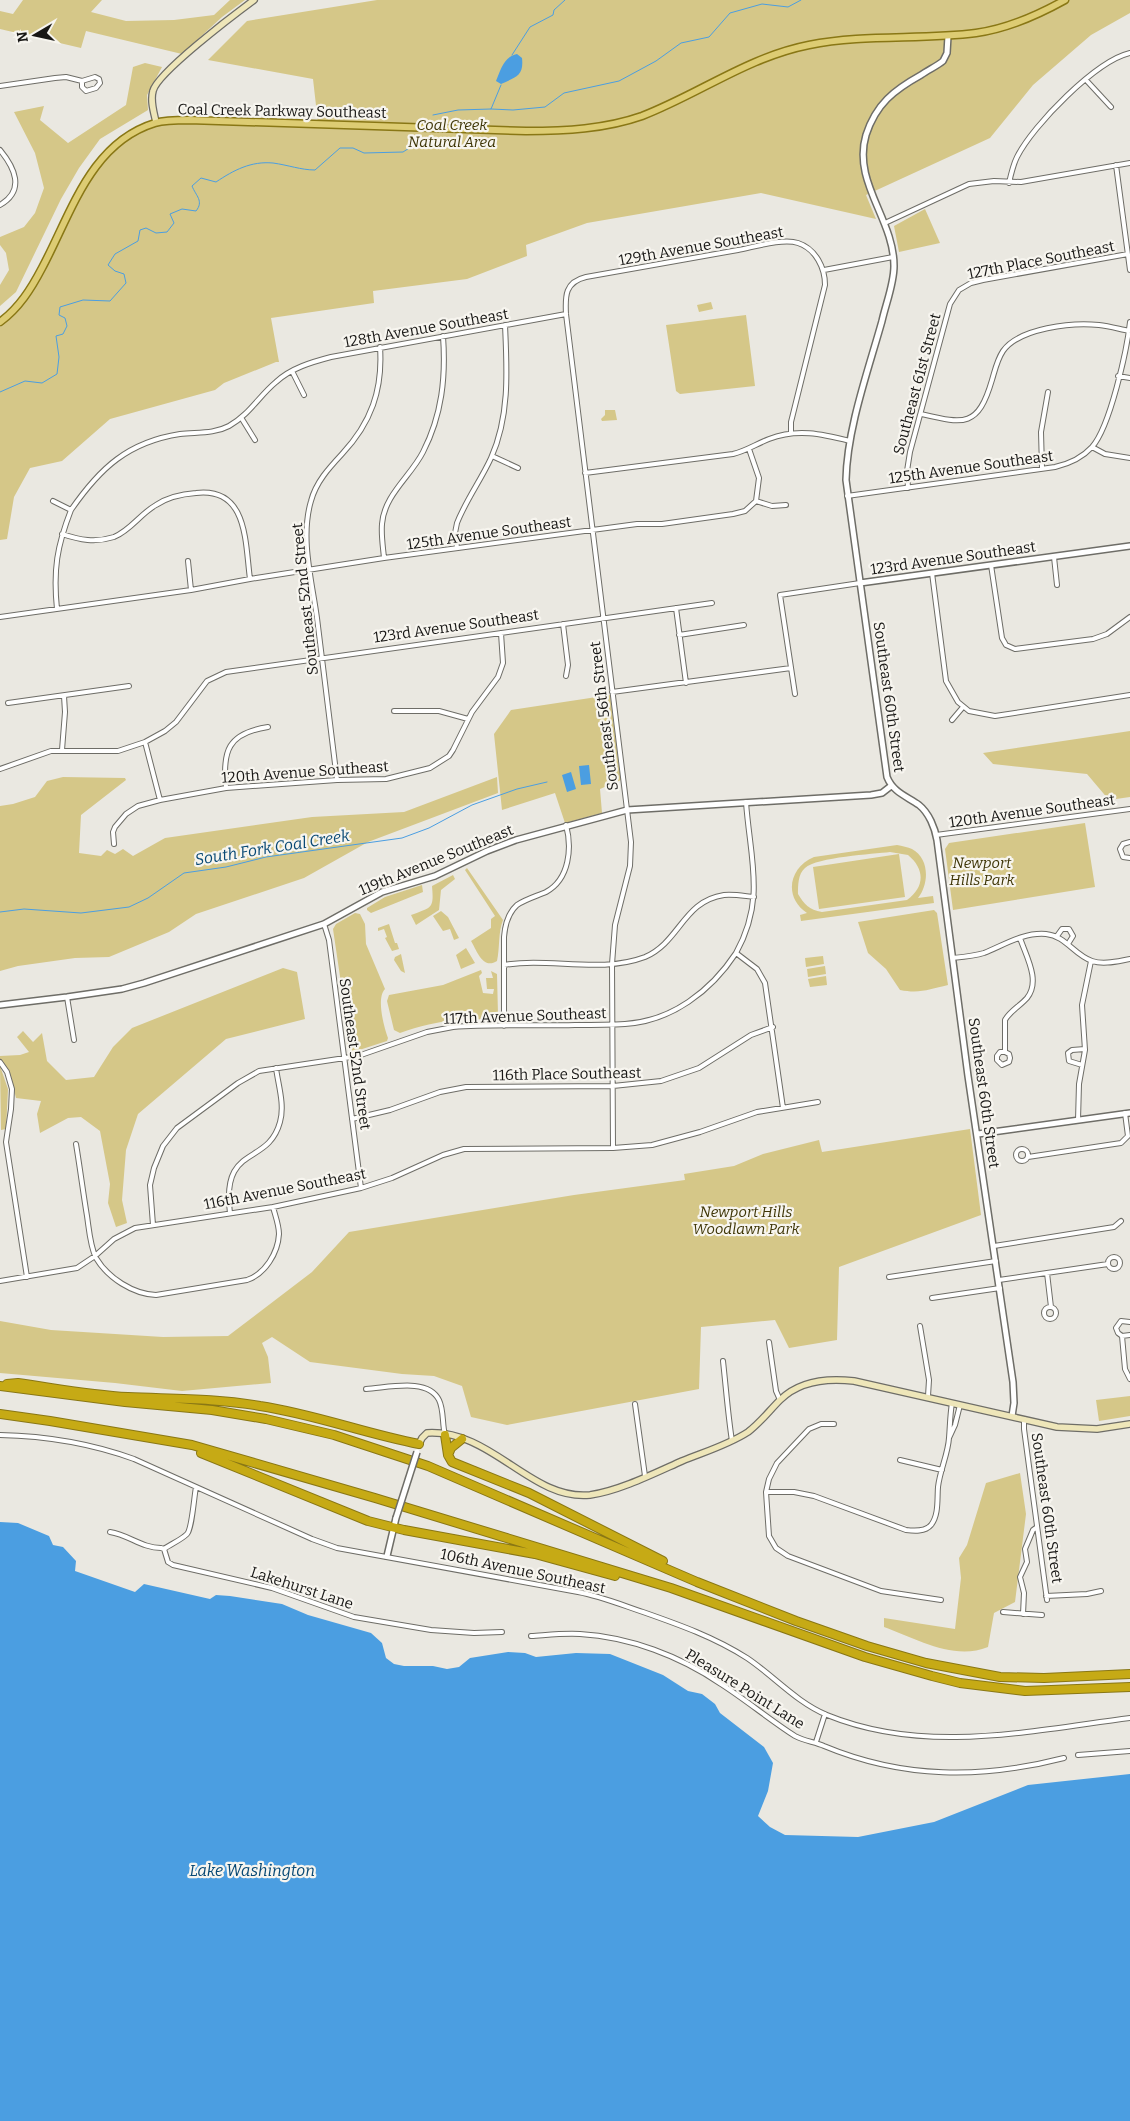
<svg xmlns="http://www.w3.org/2000/svg" width="1130" height="2121" font-family="Bitter,serif">
  <style>
    .green { fill: #d5c788; fill-rule: evenodd }
    .water { fill: #4b9ee1 }
    .lines { fill: none; stroke-linecap: round; stroke-linejoin: round }
    .stream { stroke: #4b9ee1; stroke-width: 1 }
    .minor-casing { stroke: #6e6d67; stroke-width: 6 }
    .tertiary-casing { stroke: #6e6d67; stroke-width: 8 }
    .secondary-casing { stroke: #6e6d67; stroke-width: 8 }
    .primary-casing { stroke: #897715; stroke-width: 9 }
    .motorway-casing { stroke: #897715; stroke-width: 10 }
    .minor { stroke: #fff; stroke-width: 4 }
    .tertiary { stroke: #fff; stroke-width: 5 }
    .secondary { stroke: #eee6b9; stroke-width: 5.5 }
    .primary { stroke: #ddcc73; stroke-width: 6 }
    .motorway { stroke: #c6aa15; stroke-width: 8 }
    .tertiary-bridge-casing { stroke: #6e6d67; stroke-width: 8; stroke-linecap: butt }
    .tertiary-bridge { stroke: #fff; stroke-width: 5 }
    .labels { text-anchor: middle; stroke-width: 4.5; stroke-linejoin: round; paint-order: stroke }
    .street-label { font-size: 15px; fill: #181715; stroke: #f7f5ef }
    .park-label { font-size: 15px; font-style: italic; fill: #3f3607; stroke: #f7f5ef }
    .water-label { font-size: 16px; font-style: italic; fill: #074874; stroke: #f7f5ef }
  </style>
  <rect width="100%" height="100%" fill="#eae8e1"/>
  <path class="green" d="M23,0H102L91,12L126,21L174,20L214,15L230,0H245L222,17L182,54L86,31L81,48L0,29V11L13,14Z
    M377,0H1130V13L1091,35L1033,85L990,138L866,195L876,219L761,193L587,223L526,245L527,256L467,279L373,291L374,303L271,318L279,362H276L224,383L215,390L110,419L62,461L30,468L14,497L7,539L0,540V327L21,303L86,182L119,144L156,122L318,123L313,79L208,60L247,21Z
    M145,63L162,67L147,95L148,110L100,139L79,168L61,199L16,292L0,306V285L9,270L6,253L0,245V237L24,227L35,213L44,188L35,153L14,112L44,106L40,120L68,143L126,105L133,67Z
    M925,209L940,243L899,252L894,226Z
    M711,302L713,309L699,312L697,305Z
    M746,315L755,386L680,394L676,391L666,325Z
    M605,410H615L617,420L602,421L601,419L605,415Z
    M610,695L621,780L600,789L602,813L565,823L555,793L502,810L494,734L511,710Z
    M1130,731V797L1109,800L1087,774L993,764L983,753Z
    M63,777L125,778L126,780L81,815L79,853L101,856L107,850L115,854L123,849L133,856L165,838L312,817L404,812L497,777L498,793L368,842L304,878L196,914L169,932L109,957L75,958L18,966L0,971V806L13,804L35,797L47,781Z
    M1085,823L1095,887L953,910L945,849L949,843Z
    M897,845C902,846 908,847 912,849C930,859 929,884 918,898L933,896L934,903L801,921L800,915L807,913C784,898 788,868 814,857ZM890,852L908,855C925,869 925,887 907,900L822,912C809,910 804,904 798,894C798,885 798,874 805,868C817,857 873,854 890,852Z
    M899,854L905,897L819,909L813,867Z
    M467,868L503,920C498,932 500,948 497,961C483,970 477,951 471,941L491,928V919L495,916L465,870Z
    M453,875L455,879L441,890L439,910L416,925L411,915C432,907 434,909 432,886Z
    M422,885L423,892L371,913L367,910V908L385,897Z
    M934,910L937,913L948,985C930,989 920,994 900,990L886,969L868,953L858,922Z
    M441,911L448,917L459,938L454,940L450,929L443,931L433,916Z
    M355,913L360,914L365,924L366,944L385,989C376,998 384,1027 388,1038L387,1041L353,1052L347,1043L346,1017L333,929L336,924Z
    M389,924L395,943H397L399,949L392,951L385,938L387,937L384,929L378,931V928Z
    M466,948L475,963L461,969L456,955Z
    M401,954L405,973L401,971L394,960L395,957Z
    M823,956L824,964L806,967L805,958Z
    M825,966L826,974L808,977L807,969Z
    M283,968L297,972L305,1019L226,1039L138,1114L126,1150L122,1200L127,1223L116,1227L108,1203L110,1184L100,1131L81,1117L68,1118L40,1133L37,1114L41,1101L16,1098L9,1070L0,1059V1056L20,1055L29,1052L17,1037L23,1031L33,1042L42,1033L47,1061L66,1080L94,1077L113,1047L132,1028Z
    M481,970L482,973L479,976L483,993L493,994L494,989H487L486,978H493L491,971L497,974L498,1015C487,1022 471,1018 459,1019C438,1022 419,1026 400,1033L394,1030L387,1001L389,995L443,985Z
    M826,976L827,985L810,987L808,979Z
    M0,1066L8,1089L6,1129L1,1130Z
    M970,1129L981,1215L839,1267L837,1340L789,1348L775,1320L701,1327L699,1389L507,1425L471,1417L462,1386L434,1376L402,1374L310,1362L272,1337L262,1343L268,1357L271,1383L182,1391L115,1383L0,1373V1321L51,1330L163,1337L228,1336L312,1272L349,1232L574,1195L685,1180L684,1174L734,1166L763,1154L819,1140L822,1152Z
    M1130,1396V1416L1099,1421L1096,1400Z
    M1020,1473L1026,1514L1015,1602L994,1613L988,1647C954,1661 917,1639 884,1627V1618L955,1629L961,1578L959,1558L967,1545L986,1483Z"/>
  <path class="water" d="M517,54L522,58C524,76 516,77 501,84L496,81C501,69 504,57 517,54Z
    M589,765L591,784L581,785L579,766Z
    M571,772L576,789L567,792L562,775Z
    M0,1522L18,1523L49,1536L53,1545L63,1547L76,1561L75,1571L135,1592L144,1584L210,1599L216,1595L230,1596L282,1604L308,1615L371,1633L382,1643L386,1658L394,1664L404,1666H433L447,1669L459,1667L470,1658L508,1652L525,1653L536,1657L576,1653L610,1654L663,1675L688,1691L702,1694L715,1704L720,1713L764,1747L773,1763L768,1791L758,1816L770,1827L785,1835L858,1837L934,1822L1028,1785L1130,1774V2121H0Z"/>
  <g class="lines">
    <path class="stream" d="M512,55L530,27L553,15L554,10L565,0
      M491,109L513,110L545,107L564,93L619,81L656,61L681,43L709,37L730,13L762,4L788,7L801,0
      M433,115L458,110L491,109L501,85
      M0,392L25,381L42,383L57,374L59,357L56,336L63,334L67,326L65,318L59,315L60,307L83,300L110,301L126,283L124,274L115,271L108,265L115,254L138,241L140,230L146,228L156,233L167,232L174,223L170,214L182,209L196,211C204,201 196,196 192,186L201,178L216,182C234,170 251,161 273,163C288,165 301,170 315,170L340,148H353L364,153L403,152L414,145L418,137
      M0,912L24,909L81,913L129,907L148,898L184,873L226,867L266,857L402,838L429,828L472,805L517,789L547,782"/>
    <defs>
      <path id="minor" d="M1086,80L1111,107
        M0,86L55,78L66,77L82,81L95,77L99,79L100,83L96,88L86,91L82,87V81
        M0,150C14,167 26,190 0,205
        M1116,165L1130,270
        M1009,183C1011,174 1013,165 1017,157C1033,125 1096,61 1130,53
        M885,223L969,184L994,181L1021,182L1130,163
        M824,270L893,257
        M292,371L304,395
        M1118,376L1130,378
        M921,414C964,424 978,428 992,380C995,370 997,360 1003,351C1019,328 1073,322 1099,325C1109,326 1119,329 1129,331
        M242,419L255,440
        M1092,447L1105,454L1130,458
        M749,449L759,478L756,501
        M492,456L518,468
        M1042,468L1041,432L1048,392
        M585,473L733,454C746,451 756,444 769,439C797,428 822,434 850,441
        M908,488L907,471L910,452L950,304L959,290L971,283L983,280L1128,254
        M847,496L1055,467C1068,464 1082,458 1092,447C1110,427 1127,350 1130,322
        M53,501L71,510C57,546 53,570 57,609
        M71,510C100,468 128,442 180,434C197,432 214,434 229,426C249,415 259,396 276,382C291,368 312,362 331,357L566,314
        M62,534C80,540 95,543 114,537C131,530 140,514 156,505C168,497 182,494 196,493C248,487 245,542 250,579
        M457,548L455,533L457,523C466,500 481,480 491,458C510,416 507,369 505,325
        M1054,557L1057,585
        M384,558C383,547 381,535 382,524C384,495 411,476 423,452C442,415 446,377 443,336
        M188,561L191,590
        M991,565L1002,638L1006,645L1015,649L1093,639L1107,634L1130,617
        M932,573L946,681L958,702L969,711L995,716L1130,695
        M676,608L686,683
        M0,617L191,590L250,579L384,558L637,524H662L733,514L745,511L756,501L772,506L786,505
        M563,624L568,665L566,676
        M679,635L744,625
        M612,692L791,668
        M795,694L780,595L860,583
        M8,703L129,686
        M394,711H439L468,719
        M952,720L963,707
        M145,742L160,800
        M62,750L65,712L64,696
        M0,769L51,751H118L145,742L165,731L176,722L207,681L226,672L712,603
        M337,780C330,726 324,672 317,618C312,581 300,538 311,501C316,482 329,468 342,454C371,423 383,390 380,347
        M226,788C222,751 228,733 268,727
        M746,802C750,859 766,899 736,953L757,969L765,983L783,1108
        M936,835L1130,809
        M1130,842L1123,844L1120,849L1123,857L1130,858
        M114,844L113,832L115,827L126,814L138,806L160,800L226,788L337,780L386,779L430,768L449,756L453,750L472,712L498,677L503,663L501,633
        M324,924L329,940L361,1188
        M1057,936L1062,929H1069L1073,936L1068,944
        M953,958C963,957 974,956 984,953C1004,945 1024,932 1046,934C1066,936 1074,955 1092,961C1104,965 1118,961 1130,959
        M504,965C549,957 600,974 645,957C680,942 683,901 724,895C734,894 744,896 754,897
        M67,997L74,1040
        M504,1026V937C505,925 508,913 517,905C526,899 537,896 546,892C570,879 572,847 566,825
        M1005,1052H1000L997,1056V1060L1002,1065L1009,1062L1010,1058L1009,1054L1005,1052V1020C1010,1011 1020,1006 1027,998C1041,981 1026,956 1020,938
        M0,1062L7,1072L12,1089L11,1109L6,1142L27,1277
        M1082,1065L1069,1061L1068,1053L1072,1050L1085,1049
        M352,1119L390,1110L440,1092L466,1087L613,1086L661,1081L699,1068L751,1035L773,1027
        M1078,1120L1079,1084L1085,1050L1082,1005L1091,961
        M76,1144C80,1168 83,1192 87,1216C89,1229 90,1246 96,1258C108,1278 133,1294 156,1295L247,1280C265,1274 278,1253 279,1234C279,1225 275,1215 273,1207
        M613,1148L612,964L615,925L630,866L631,842L566,314C565,296 565,282 586,277C637,268 687,259 738,250C754,247 783,238 798,243C816,249 825,268 825,285L791,422V433
        M1016 1155a6 6 0 1 1 12 0a6 6 0 1 1-12 0Z
        M1028,1157L1121,1143L1128,1136L1125,1113
        M230,1213C221,1143 268,1167 280,1122C285,1105 278,1084 276,1068
        M153,1225L150,1185L154,1168L163,1146L177,1128L238,1083L259,1071L358,1056L427,1032L453,1027C494,1024 535,1026 575,1025C592,1025 608,1025 625,1024C672,1021 711,991 736,953
        M994,1246L1114,1227L1121,1221
        M1108 1263a6 6 0 1 1 12 0a6 6 0 1 1-12 0Z
        M1047,1273L1051,1307
        M889,1277L996,1261
        M999,1280L1108,1264
        M0,1281L77,1268L95,1256L114,1239L135,1228L273,1207L361,1188L392,1178L443,1155L464,1149L613,1148L652,1145L700,1132L757,1112L818,1102
        M932,1298L1000,1288
        M1044 1313a6 6 0 1 1 12 0a6 6 0 1 1-12 0Z
        M1130,1322L1121,1321L1116,1328L1118,1333L1122,1336L1125,1369L1130,1379
        M920,1326L929,1380L928,1396
        M1122,1336L1130,1335
        M769,1342L776,1391L780,1400
        M723,1361C726,1388 728,1415 732,1441
        M366,1389C387,1388 428,1377 439,1400C444,1410 442,1424 445,1435
        M635,1404L645,1476
        M1024,1419V1429L1047,1600
        M834,1424H821L809,1429L777,1463L769,1479L766,1492L769,1536L776,1548L788,1556L881,1591L941,1600
        M0,1435C46,1436 90,1443 134,1459L312,1539L337,1548L578,1592C600,1596 622,1605 643,1612C680,1625 714,1637 747,1658C774,1676 796,1702 827,1715C925,1755 1029,1731 1130,1718
        M949,1438L955,1425L960,1405
        M900,1460L942,1470
        M766,1492H794L814,1496L906,1530C914,1531 925,1532 931,1525C939,1515 937,1499 938,1487C940,1470 948,1454 949,1438C950,1426 950,1415 952,1403
        M110,1532C129,1535 142,1548 161,1548L164,1549L168,1562L173,1565L272,1588L354,1617L431,1630L474,1633L502,1632
        M164,1549C171,1544 181,1540 187,1534C192,1529 194,1497 196,1487
        M1046,1596L1087,1594L1101,1591
        M1003,1612L1042,1615
        M1023,1614L1024,1593L1020,1577L1027,1562L1025,1549L1033,1530L1037,1527
        M531,1636C547,1635 564,1633 580,1634C630,1637 680,1656 721,1684C746,1700 770,1720 795,1736C804,1741 815,1742 824,1746C903,1779 982,1779 1064,1758
        M816,1742L825,1714
        M1078,1755L1130,1751"/>
      <path id="tertiary" d="M948,36L947,53L943,61C937,66 928,70 921,75C894,90 876,104 866,135C852,182 894,219 894,266C894,284 886,303 882,321C868,371 847,429 846,480L887,777C893,792 906,796 919,805C929,813 935,828 937,840L968,1076L1013,1382L1014,1403L1012,1416
        M860,583L1130,546
        M0,1005L67,997L122,989L144,983L324,924L382,892L435,876L487,851L516,840L627,810L871,795L882,793L891,786
        M978,1134L1130,1113
        M387,1556L396,1518"/>
      <path id="secondary" d="M156,122C154,113 150,101 153,91C157,73 235,14 254,0
        M419,1444L422,1438L427,1433C492,1429 531,1501 590,1495C619,1491 655,1473 682,1461C704,1452 728,1445 748,1432C760,1423 769,1411 780,1400C800,1380 828,1378 854,1381L1057,1427L1097,1429L1130,1424"/>
      <path id="primary" d="M0,322C19,308 31,289 42,268C71,214 90,143 155,123C165,120 178,120 189,120L526,131C565,131 605,129 642,116C699,94 748,57 809,45C864,34 921,40 976,33C1006,29 1038,15 1065,0"/>
      <path id="motorway" d="M7,1384L18,1383C54,1388 91,1395 128,1397C172,1399 216,1398 260,1406C314,1414 366,1434 419,1444
        M0,1386L125,1402L212,1410L266,1419L334,1435L428,1466L697,1582L796,1621L867,1646L926,1663L1000,1677L1044,1678L1130,1674
        M0,1414L50,1421L192,1445L375,1498L671,1588L865,1657L932,1676L960,1683L1025,1691L1130,1687
        M445,1435L448,1455L452,1462L529,1493L663,1561
        M201,1453L368,1521L404,1530L535,1554L615,1576
        M448,1455L451,1448L462,1439"/>
    </defs>
    <use href="#minor" class="minor-casing"/>
    <use href="#tertiary" class="tertiary-casing"/>
    <use href="#secondary" class="secondary-casing"/>
    <use href="#primary" class="primary-casing"/>
    <use href="#motorway" class="motorway-casing"/>
    <use href="#minor" class="minor"/>
    <use href="#tertiary" class="tertiary"/>
    <use href="#secondary" class="secondary"/>
    <use href="#primary" class="primary"/>
    <use href="#motorway" class="motorway"/>
    <defs>
      <path id="tertiary-bridge" d="M396,1518L417,1452"/>
    </defs>
    <use href="#tertiary-bridge" class="tertiary-bridge-casing"/>
    <use href="#tertiary-bridge" class="tertiary-bridge"/>
  </g>
  <g class="labels">
    <g class="street-label">
      <text transform="translate(282 111) rotate(1)" y="5">Coal Creek Parkway Southeast</text>
      <text transform="translate(701 246) rotate(-10)" y="5">129th Avenue Southeast</text>
      <text transform="translate(1041 260) rotate(-11)" y="5">127th Place Southeast</text>
      <text transform="translate(426 328) rotate(-10)" y="5">128th Avenue Southeast</text>
      <text transform="translate(917 384) rotate(-75)" y="5">Southeast 61st Street</text>
      <text transform="translate(971 467) rotate(-8)" y="5">125th Avenue Southeast</text>
      <text transform="translate(489 533) rotate(-8)" y="5">125th Avenue Southeast</text>
      <text transform="translate(953 558) rotate(-8)" y="5">123rd Avenue Southeast</text>
      <text transform="translate(305 599) rotate(-96)" y="5">Southeast 52nd Street</text>
      <text transform="translate(456 626) rotate(-8)" y="5">123rd Avenue Southeast</text>
      <text transform="translate(889 697) rotate(82)" y="5">Southeast 60th Street</text>
      <text transform="translate(604 716) rotate(-97)" y="5">Southeast 56th Street</text>
      <text transform="translate(305 772) rotate(-4)" y="5">120th Avenue Southeast</text>
      <text transform="translate(1032 811) rotate(-8)" y="5">120th Avenue Southeast</text>
      <text transform="translate(436 860) rotate(-22)" y="5">119th Avenue Southeast</text>
      <text transform="translate(525 1016) rotate(-2)" y="5">117th Avenue Southeast</text>
      <text transform="translate(355 1054) rotate(82)" y="5">Southeast 52nd Street</text>
      <text transform="translate(567 1074) rotate(-1)" y="5">116th Place Southeast</text>
      <text transform="translate(984 1093) rotate(82)" y="5">Southeast 60th Street</text>
      <text transform="translate(285 1189) rotate(-11)" y="5">116th Avenue Southeast</text>
      <text transform="translate(1047 1508) rotate(82)" y="5">Southeast 60th Street</text>
      <text transform="translate(523 1571) rotate(12)" y="5">106th Avenue Southeast</text>
      <text transform="translate(302 1588) rotate(18)" y="5">Lakehurst Lane</text>
      <text transform="translate(745 1689) rotate(32)" y="5">Pleasure Point Lane</text>
    </g>
    <g class="park-label">
      <text x="452" y="130">Coal Creek<tspan x="452" dy="17">Natural Area</tspan></text>
      <text x="982" y="868">Newport<tspan x="982" dy="17">Hills Park</tspan></text>
      <text x="746" y="1217">Newport Hills<tspan x="746" dy="17">Woodlawn Park</tspan></text>
    </g>
    <g class="water-label">
      <text transform="translate(272 847) rotate(-9)" y="6">South Fork Coal Creek</text>
      <text x="252" y="1876">Lake Washington</text>
    </g>
  </g>
  <g transform="translate(35 35) rotate(261)" stroke="#f7f5ef" stroke-width="4" paint-order="stroke">
  <path d="M0-4L9 19L0 12L-9 19Z" fill="#181715"/>
  <text y="-8" font-size="14" font-weight="bold" text-anchor="middle" fill="#181715">N</text>
  </g>
</svg>
